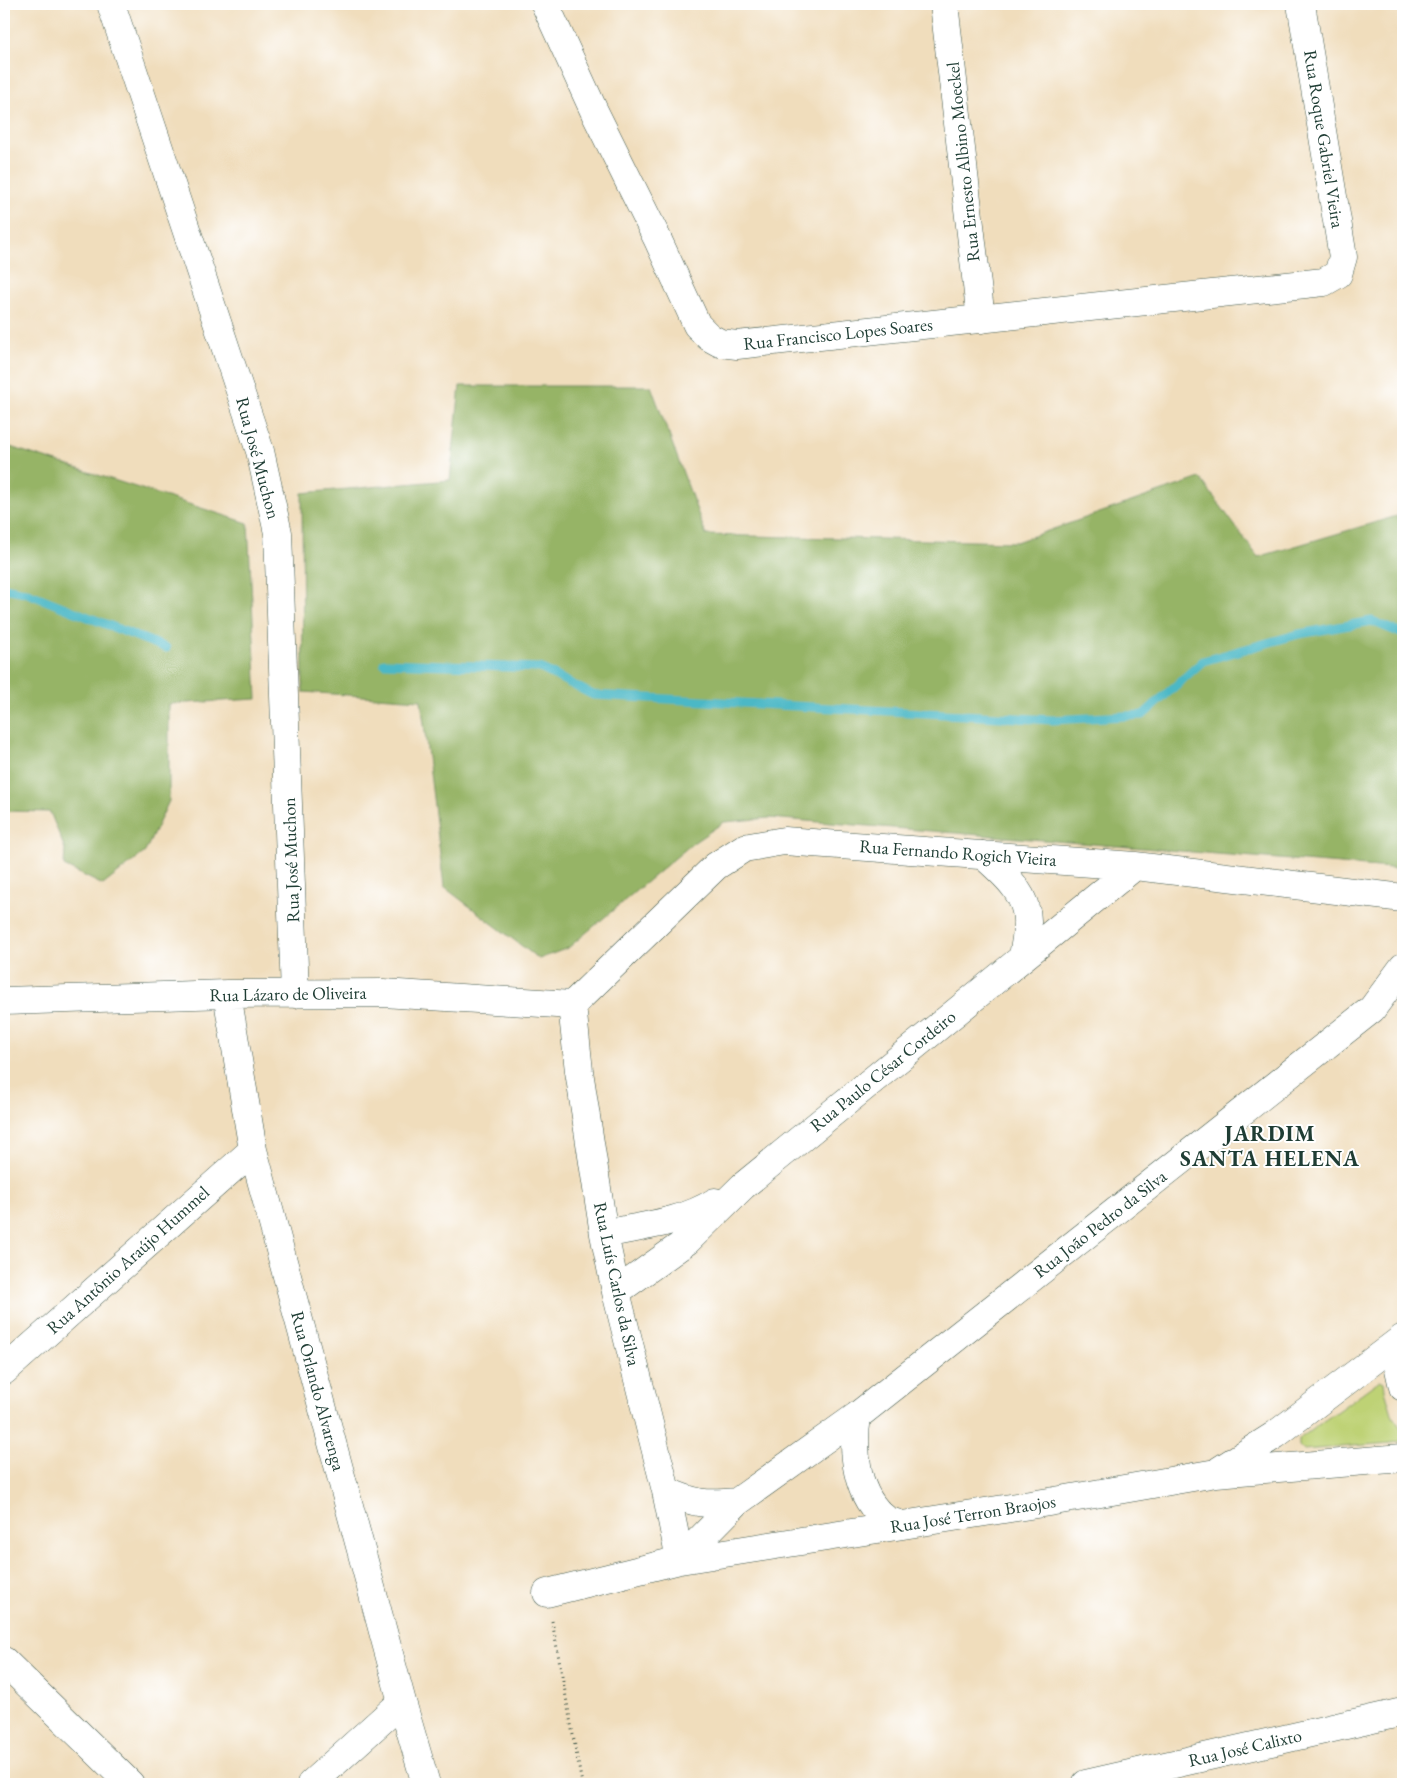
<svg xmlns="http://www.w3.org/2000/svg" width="1407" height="1788" font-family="'EB Garamond',serif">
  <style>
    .green { fill: #bed275; stroke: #6e8854 }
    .forest { fill: #96b466; stroke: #5a784d }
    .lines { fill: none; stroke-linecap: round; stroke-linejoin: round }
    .stream { stroke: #4bb8c6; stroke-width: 9 }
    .minor-casing { stroke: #3e5548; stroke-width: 29 }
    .path { stroke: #3e5548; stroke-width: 3; stroke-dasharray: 1 4; stroke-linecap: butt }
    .minor { stroke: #fff; stroke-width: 28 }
    .labels { text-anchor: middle; stroke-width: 4; stroke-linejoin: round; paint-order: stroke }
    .street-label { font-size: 18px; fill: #1f3d34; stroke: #fff }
    .district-label { font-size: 22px; font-weight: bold; letter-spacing: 1px; fill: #1f3d34; stroke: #fff }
  </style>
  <rect width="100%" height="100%" fill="#fff"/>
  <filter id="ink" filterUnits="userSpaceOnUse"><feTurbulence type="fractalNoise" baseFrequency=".02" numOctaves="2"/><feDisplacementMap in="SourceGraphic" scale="10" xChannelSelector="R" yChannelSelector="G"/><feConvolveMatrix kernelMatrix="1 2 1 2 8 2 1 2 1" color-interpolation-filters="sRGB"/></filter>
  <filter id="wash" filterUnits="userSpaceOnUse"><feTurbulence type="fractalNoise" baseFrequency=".0096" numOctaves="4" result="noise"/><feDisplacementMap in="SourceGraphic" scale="20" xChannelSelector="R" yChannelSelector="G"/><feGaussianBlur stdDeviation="1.12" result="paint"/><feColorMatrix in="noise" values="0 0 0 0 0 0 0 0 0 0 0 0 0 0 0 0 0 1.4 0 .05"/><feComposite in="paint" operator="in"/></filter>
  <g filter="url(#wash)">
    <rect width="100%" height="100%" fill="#f0ddbc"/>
    <path class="green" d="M1380,1380L1384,1382L1385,1390L1393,1417L1403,1431V1442L1303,1450L1299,1446V1439Z"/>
    <path class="forest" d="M460,386H651L706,535L1016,542L1200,478L1258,557L1397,516L1403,529V869L769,818L724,822L693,843L568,948L539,959L444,887L421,700L303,692L302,493L450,480Z
      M4,445L248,523L257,699L169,704V801L145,852L103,885L64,866L65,849L50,812L4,811Z"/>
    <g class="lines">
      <path class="stream" d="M4,588L25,592L166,648
        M384,663L540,668L593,695L1053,720L1143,715L1203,661L1299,634L1372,621L1403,634"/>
    </g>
  </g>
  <g filter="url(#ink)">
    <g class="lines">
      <defs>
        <path id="minor" d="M111,4L260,451L278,533L295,994
          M545,4L595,113L657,238L697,325L709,337L720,343L737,345L1324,282L1338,274L1343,257L1301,4
          M944,4L981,319
          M983,855C1004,874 1029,894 1027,925C1027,935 1025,946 1023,956
          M227,994L253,1150L402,1702L426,1784
          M4,1001L227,994L383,993L572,1005
          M572,1005L716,866L744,848L784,841L1135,866L1403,898
          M572,1005L579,1071L604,1234L616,1292L666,1491L680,1560
          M604,1234C642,1226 681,1223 715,1202
          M616,1292L687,1241L743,1186L1135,866
          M1400,1341L1399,1369L1403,1387
          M4,1371L253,1150
          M857,1416C852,1450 855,1497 887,1520C891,1522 897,1523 901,1525
          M1220,1470L1275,1435L1403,1338
          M666,1491C695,1504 706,1505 737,1502
          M680,1560L737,1502L857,1416L1372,1009L1403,967
          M547,1593L680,1560L1049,1502L1216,1473L1403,1458
          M4,1661L130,1784
          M311,1784L402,1702
          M1086,1784L1403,1712"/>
      </defs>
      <use href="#minor" class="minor-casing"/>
      <path class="path" d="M552,1621L582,1784"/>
      <use href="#minor" class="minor"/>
    </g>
  </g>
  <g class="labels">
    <g class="street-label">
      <text transform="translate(1324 139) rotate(81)" y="6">Rua Roque Gabriel Vieira</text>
      <text transform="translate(963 162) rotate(-96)" y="6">Rua Ernesto Albino Moeckel</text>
      <text transform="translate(838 334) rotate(-6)" y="6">Rua Francisco Lopes Soares</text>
      <text transform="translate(258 458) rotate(75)" y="6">Rua José Muchon</text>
      <text transform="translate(958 853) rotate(4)" y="6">Rua Fernando Rogich Vieira</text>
      <text transform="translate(291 860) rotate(-92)" y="6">Rua José Muchon</text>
      <text transform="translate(288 994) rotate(-1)" y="6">Rua Lázaro de Oliveira</text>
      <text transform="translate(883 1071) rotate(-39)" y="6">Rua Paulo César Cordeiro</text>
      <text transform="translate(1100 1224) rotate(-38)" y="6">Rua João Pedro da Silva</text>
      <text transform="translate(128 1260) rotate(-42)" y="6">Rua Antônio Araújo Hummel</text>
      <text transform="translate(617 1284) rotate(78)" y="6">Rua Luís Carlos da Silva</text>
      <text transform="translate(318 1391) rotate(75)" y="6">Rua Orlando Alvarenga</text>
      <text transform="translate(973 1514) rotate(-9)" y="6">Rua José Terron Braojos</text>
      <text transform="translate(1245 1748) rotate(-13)" y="6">Rua José Calixto</text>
    </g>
    <g class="district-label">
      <text x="1270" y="1141">JARDIM<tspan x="1270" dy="25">SANTA HELENA</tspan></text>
    </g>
  </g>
  <rect width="1407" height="1788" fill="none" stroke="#fff" stroke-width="20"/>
</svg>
